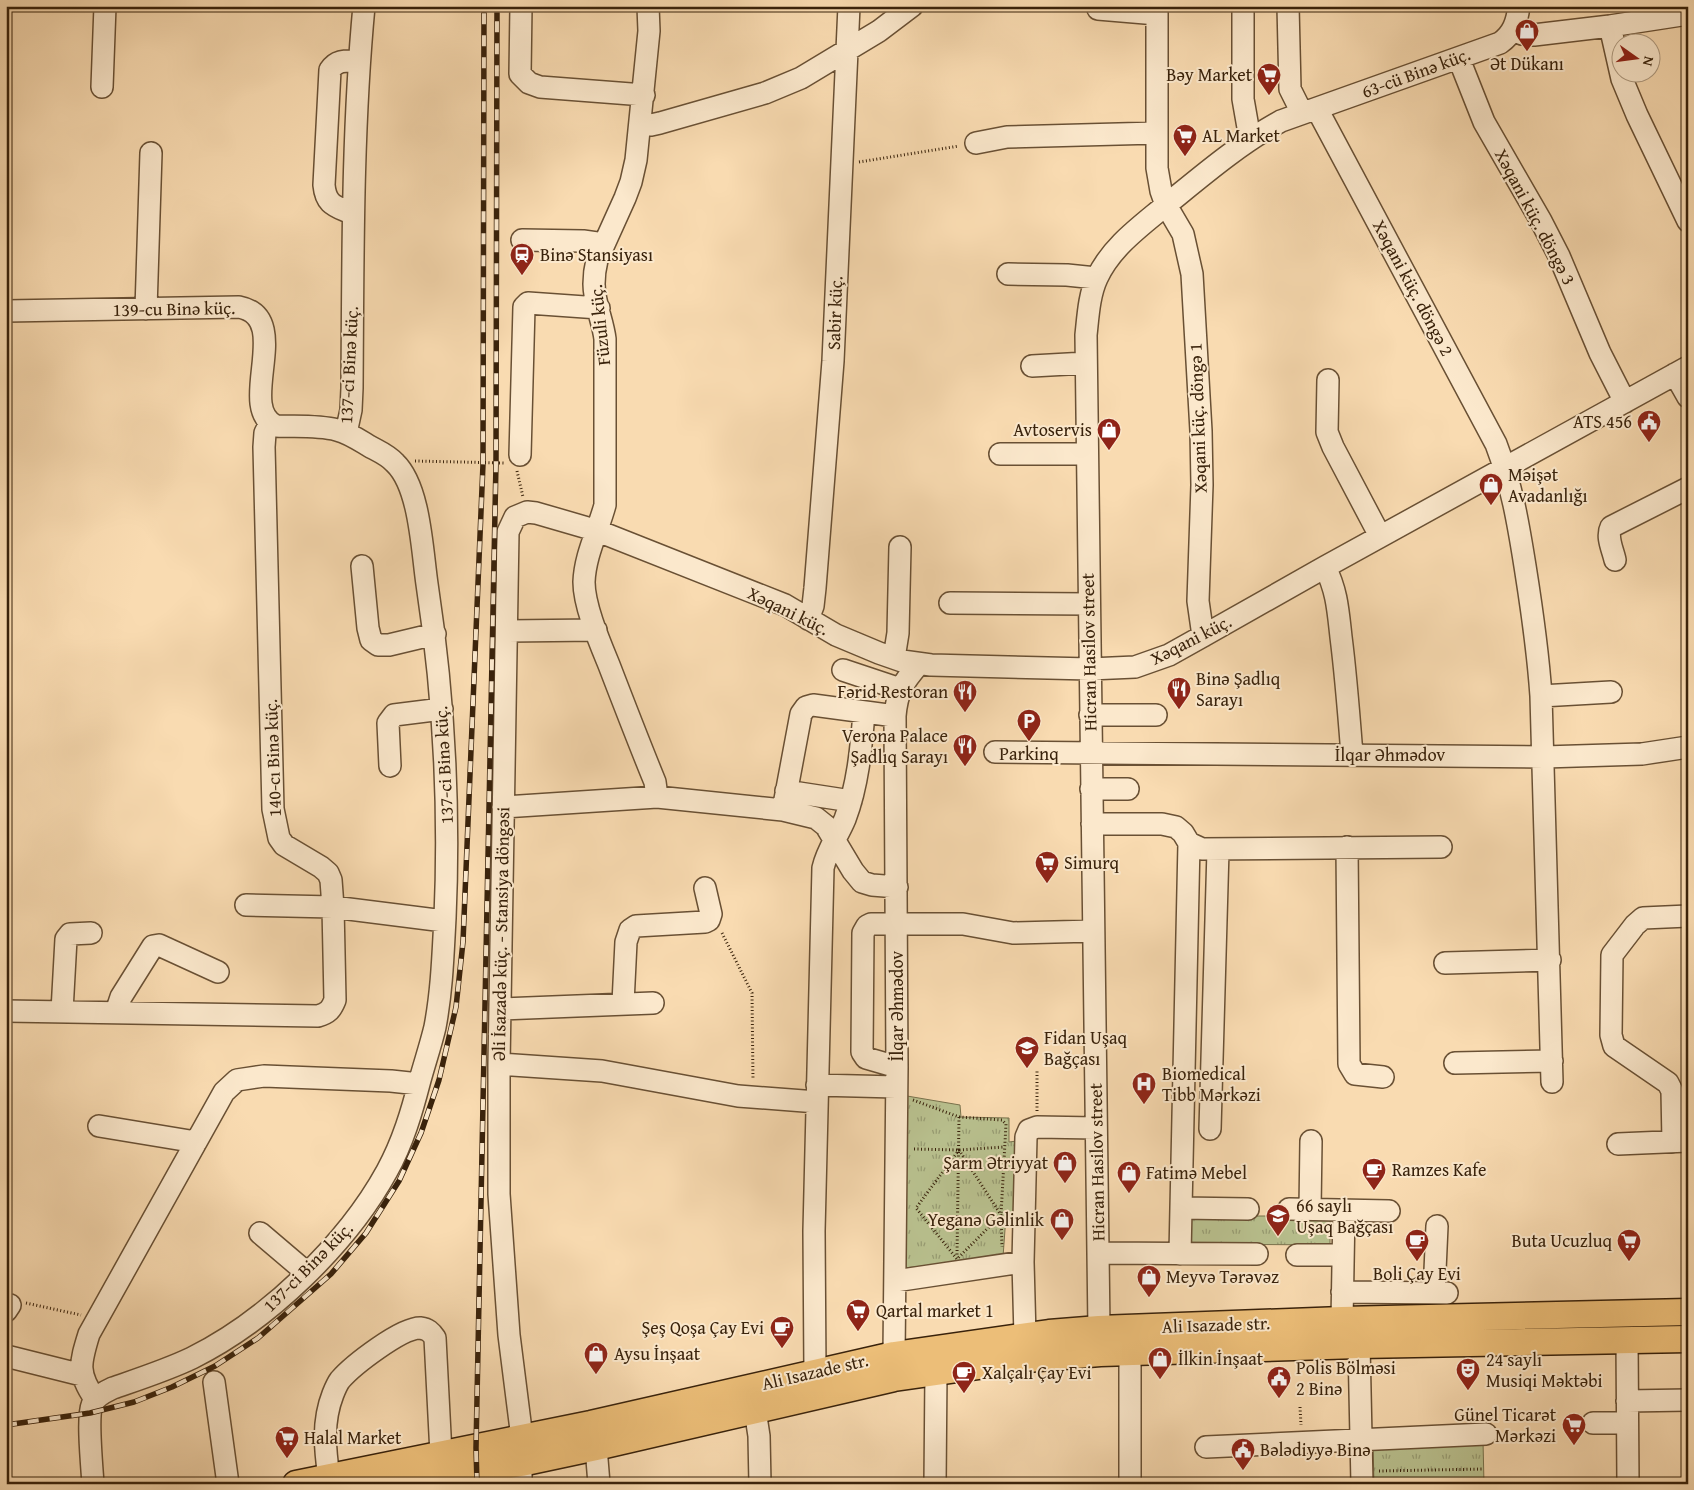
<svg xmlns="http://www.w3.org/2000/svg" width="1694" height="1490" font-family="'Gentium Book Plus',serif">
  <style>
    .park { fill: url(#park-tufts); stroke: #79724d }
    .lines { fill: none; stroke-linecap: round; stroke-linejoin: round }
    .minor-casing { stroke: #695034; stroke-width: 24 }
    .major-casing { stroke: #39220b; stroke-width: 29 }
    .path { stroke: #39220b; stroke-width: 3; stroke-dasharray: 1 2.5; stroke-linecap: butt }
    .minor { stroke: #fbe8cc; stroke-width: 21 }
    .major { stroke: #ecbe78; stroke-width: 26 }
    .rail-casing { stroke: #39220b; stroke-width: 5.5 }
    .rail { stroke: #fbe8cc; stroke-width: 4; stroke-dasharray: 11; stroke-linecap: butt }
    .labels { text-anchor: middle; stroke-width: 4; stroke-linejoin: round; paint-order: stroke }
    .poi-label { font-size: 18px; fill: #39220b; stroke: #fbe8cc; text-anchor: start }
    .street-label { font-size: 18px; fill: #39220b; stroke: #fbe8cc }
  </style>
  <defs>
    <pattern id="park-tufts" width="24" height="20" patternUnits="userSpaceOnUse" patternTransform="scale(1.25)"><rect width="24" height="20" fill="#b9c18f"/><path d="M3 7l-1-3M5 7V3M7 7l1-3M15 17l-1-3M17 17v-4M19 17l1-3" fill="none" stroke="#979c73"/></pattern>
  </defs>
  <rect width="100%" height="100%" fill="#f9dbb1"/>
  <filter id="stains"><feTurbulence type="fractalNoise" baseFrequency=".004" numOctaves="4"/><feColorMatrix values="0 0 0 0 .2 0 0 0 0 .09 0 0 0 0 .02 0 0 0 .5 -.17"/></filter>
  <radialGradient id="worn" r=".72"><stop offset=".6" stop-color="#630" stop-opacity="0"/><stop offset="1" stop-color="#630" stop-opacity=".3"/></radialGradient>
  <path class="park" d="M907,1096L960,1105L961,1117L1009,1118V1142L1017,1141L1019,1214L1006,1216L1003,1257L904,1268Z
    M1188,1216H1330V1245L1187,1244Z
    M1483,1441L1484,1484H1374L1373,1444Z"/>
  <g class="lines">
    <defs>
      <path id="minor" d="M521,6L520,74L529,83L540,87L644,95
        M648,6L649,31L636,160L631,182L625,198L597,260C595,268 594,276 594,284C594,303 603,321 605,339V505C598,531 585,555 584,582C584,606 600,643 609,665C624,704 639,743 655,782L657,797
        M1243,6V99L1250,139
        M1288,6L1290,89L1302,113
        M1098,9L1157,14
        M1610,26L1622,79L1637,115L1688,221
        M1513,30L1522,34L1534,35L1610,26L1688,14
        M1459,59L1484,122L1541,221L1559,256L1600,353L1625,402
        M102,87L105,6
        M1317,109L1496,444C1512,486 1518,522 1525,566C1532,610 1538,652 1541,696L1552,1082
        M640,124L651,125L660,123L765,93L801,78L879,31L912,6
        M976,143L1007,137L1156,133
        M353,214C336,206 326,206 324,185L330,70C337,59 347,61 359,61
        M522,240L583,241L604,244
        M1008,274L1067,275L1096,278
        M146,309L151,153
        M6,311L239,307C295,318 235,408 276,426C296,427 317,425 337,430C349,433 359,440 369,446C378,451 388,455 395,463C420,487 422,550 427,584C444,696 450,805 445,918C443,954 442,990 435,1027C431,1044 425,1062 420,1080C412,1111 403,1142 387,1171C347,1244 267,1321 192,1358C167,1370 139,1379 113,1388C105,1392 95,1396 92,1405C87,1417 92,1468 93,1484
        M1032,366L1086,363
        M1675,374L1688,397
        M1328,380L1327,432L1333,447L1380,536
        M346,433L351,410L352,388C353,261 352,133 364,6
        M1000,454H1087
        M520,455L524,307L528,303L599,308
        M1615,560C1613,550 1606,537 1611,527L1688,488
        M362,566L368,628L371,640L378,645H389L435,634
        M1325,567C1337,591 1338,610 1341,637C1346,676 1349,716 1352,755
        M950,603L1089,604
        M808,619L813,606L815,588L833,361L849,6
        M507,631L596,630
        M1203,636L1198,601L1202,485L1201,431L1192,274L1183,234L1166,205C1203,175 1239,144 1281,121L1500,43C1513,34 1517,22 1519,6
        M894,658L898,633L900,547
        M843,670L900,689
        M1541,696L1611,692
        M1090,715H1156
        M995,752L1544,757L1642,754L1688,747
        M390,766L388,723L394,715L442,709
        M1091,789H1128
        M786,791L851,801
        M503,807L657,797L783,810L816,818L826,826L853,871L862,882L872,885L897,887
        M783,810L801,714L806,707L813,705L895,716
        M1092,824H1162L1176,827L1183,833L1189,843L1202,849L1441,847
        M1347,847L1349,1064L1355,1074L1383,1077
        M246,905L333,907L444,921
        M1445,963L1550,960
        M623,1003L626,942L630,930L636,926L705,922L709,920L711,914L705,888
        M500,1009L653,1003
        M6,1011L318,1016C328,1013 331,1010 335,1000L333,907L331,880L328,873L321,867L284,845L279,838L273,809L264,447L265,433L270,423
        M62,1011L66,939L70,934L91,933
        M116,1012L121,997L153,946L159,945L218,972
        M1455,1063L1552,1061
        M499,1064L602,1071L738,1096L817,1102
        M897,1067L866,1058L862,1052L863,933L867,926L871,924H963L1013,933L1093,931
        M817,1085L896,1087
        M99,1126L196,1142
        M1210,1129L1218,850
        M1673,1142L1672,1091L1668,1083L1614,1046L1611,1035L1612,955L1635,925L1643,918L1688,916
        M1618,1144L1688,1141
        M1181,1208L1248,1209
        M1289,1209L1389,1211
        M1310,1209L1311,1141
        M260,1233L307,1273
        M1098,1253L1257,1254
        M1180,1254L1189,843
        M1297,1255H1342
        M895,1281L1023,1262
        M1342,1292L1447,1293
        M1434,1293L1437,1226
        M6,1311L10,1305
        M1342,1320L1344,1210
        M1099,1329L1086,335C1088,317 1089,295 1097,278C1111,247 1141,226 1166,205L1161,191L1157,168V6
        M1025,1336L1023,1262L1026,1137L1029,1130L1037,1127L1096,1128
        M1627,1340L1628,1484
        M1359,1345L1362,1484
        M1130,1352V1484
        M894,1355L897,1067L895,716C897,692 903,682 919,664
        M6,1356L82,1375
        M815,1372L814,1231L823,868C827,850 838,836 845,819C858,785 861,749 864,713
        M214,1382L228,1484
        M95,1399C77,1373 80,1363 89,1334L224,1092L237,1080L264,1076L391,1081L419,1084
        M1627,1401L1688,1400
        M755,1410L759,1436L760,1484
        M1593,1423H1627
        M522,1438L509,1335L499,1194V1064L508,532L515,517L527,512L536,513L598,531L785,605L836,635L879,653L902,661L931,665L1090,669L1135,667L1169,655L1203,636L1325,567L1688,367
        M596,1447L599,1484
        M1206,1447L1486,1434
        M329,1478C325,1449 322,1422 333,1394C335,1389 337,1384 340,1380C353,1365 401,1328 420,1328C428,1329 431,1332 435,1338L441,1454
        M521,1484V1463
        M935,1484L936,1372"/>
      <path id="major" d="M296,1484L591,1424L894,1355L1049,1333L1099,1329L1342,1320L1688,1312
        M403,1484L521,1463L596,1447L894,1378L1027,1359L1100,1353L1359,1345L1688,1339"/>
    </defs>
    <use href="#minor" class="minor-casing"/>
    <use href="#major" class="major-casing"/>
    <path class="path" d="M859,162L959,146
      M415,461L504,463
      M517,471L523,497
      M722,933L752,993L753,1080
      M913,1100L959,1117L957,1255
      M1037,1111V1070
      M959,1117L1002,1120L1006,1124L1001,1215L1002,1247
      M914,1149L959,1150L1004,1147
      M959,1150L1001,1215L957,1259L916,1208Z
      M26,1303L81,1315
      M1300,1407L1301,1425
      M1379,1471L1484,1469"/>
    <use href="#minor" class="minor"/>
    <use href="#major" class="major"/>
    <defs>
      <path id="rail" d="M6,1425L90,1413L134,1402L172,1387L215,1366L258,1338L331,1274L366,1233L399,1181L421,1133L439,1080L456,1007L463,942L474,679L483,464L484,6
        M477,1484L476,1448L496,463L497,6"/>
    </defs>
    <use href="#rail" class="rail-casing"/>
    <use href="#rail" class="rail"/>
  </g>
  <defs>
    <symbol id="shop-pin" viewBox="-11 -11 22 30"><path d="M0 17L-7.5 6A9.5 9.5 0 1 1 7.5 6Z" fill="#8f2418" stroke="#fbe8cc"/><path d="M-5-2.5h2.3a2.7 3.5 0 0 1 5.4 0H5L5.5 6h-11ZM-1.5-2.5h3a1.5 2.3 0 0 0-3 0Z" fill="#fff"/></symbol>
    <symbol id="supermarket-pin" viewBox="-11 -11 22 30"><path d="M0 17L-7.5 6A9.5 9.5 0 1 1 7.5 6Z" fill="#8f2418" stroke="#fbe8cc"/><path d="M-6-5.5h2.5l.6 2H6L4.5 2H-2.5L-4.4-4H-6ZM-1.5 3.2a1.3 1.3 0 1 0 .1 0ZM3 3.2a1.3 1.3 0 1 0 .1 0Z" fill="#fff"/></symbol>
    <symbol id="station-pin" viewBox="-11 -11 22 30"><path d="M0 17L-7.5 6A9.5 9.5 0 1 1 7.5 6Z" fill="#8f2418" stroke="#fbe8cc"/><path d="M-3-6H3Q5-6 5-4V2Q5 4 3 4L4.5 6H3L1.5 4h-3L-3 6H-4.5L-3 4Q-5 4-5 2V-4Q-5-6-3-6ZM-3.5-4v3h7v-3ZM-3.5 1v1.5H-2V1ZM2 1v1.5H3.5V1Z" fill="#fff"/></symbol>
    <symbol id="civic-pin" viewBox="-11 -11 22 30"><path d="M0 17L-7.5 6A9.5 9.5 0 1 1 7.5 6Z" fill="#8f2418" stroke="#fbe8cc"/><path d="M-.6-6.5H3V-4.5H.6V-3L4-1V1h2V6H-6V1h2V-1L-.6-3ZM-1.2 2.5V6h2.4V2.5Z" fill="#fff"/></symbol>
    <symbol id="restaurant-pin" viewBox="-11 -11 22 30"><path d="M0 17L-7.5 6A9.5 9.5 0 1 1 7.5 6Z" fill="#8f2418" stroke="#fbe8cc"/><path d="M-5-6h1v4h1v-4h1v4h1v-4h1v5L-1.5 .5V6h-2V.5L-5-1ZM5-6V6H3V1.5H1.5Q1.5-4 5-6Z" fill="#fff"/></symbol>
    <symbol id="parking-pin" viewBox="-11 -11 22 30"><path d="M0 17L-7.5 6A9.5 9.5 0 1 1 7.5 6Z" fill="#8f2418" stroke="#fbe8cc"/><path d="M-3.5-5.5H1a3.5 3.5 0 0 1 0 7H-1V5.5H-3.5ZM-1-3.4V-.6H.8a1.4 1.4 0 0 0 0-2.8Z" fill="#fff"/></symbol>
    <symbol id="school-pin" viewBox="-11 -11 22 30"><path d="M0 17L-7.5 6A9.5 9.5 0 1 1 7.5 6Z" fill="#8f2418" stroke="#fbe8cc"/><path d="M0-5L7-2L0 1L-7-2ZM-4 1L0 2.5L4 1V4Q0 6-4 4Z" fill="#fff"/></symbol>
    <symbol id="hospital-pin" viewBox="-11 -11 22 30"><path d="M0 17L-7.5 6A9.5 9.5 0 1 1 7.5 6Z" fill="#8f2418" stroke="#fbe8cc"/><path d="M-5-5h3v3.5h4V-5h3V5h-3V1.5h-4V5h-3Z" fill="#fff"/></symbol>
    <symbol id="cafe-pin" viewBox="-11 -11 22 30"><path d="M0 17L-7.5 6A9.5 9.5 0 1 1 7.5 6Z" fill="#8f2418" stroke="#fbe8cc"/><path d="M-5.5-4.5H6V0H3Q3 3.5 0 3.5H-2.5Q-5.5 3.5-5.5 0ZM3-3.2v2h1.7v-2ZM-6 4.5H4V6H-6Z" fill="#fff"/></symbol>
    <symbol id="theatre-pin" viewBox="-11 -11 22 30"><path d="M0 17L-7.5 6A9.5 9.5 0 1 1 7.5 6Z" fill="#8f2418" stroke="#fbe8cc"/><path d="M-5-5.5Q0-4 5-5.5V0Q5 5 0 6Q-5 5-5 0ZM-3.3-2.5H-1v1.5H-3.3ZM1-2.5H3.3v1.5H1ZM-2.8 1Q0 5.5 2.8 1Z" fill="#fff"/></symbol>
  </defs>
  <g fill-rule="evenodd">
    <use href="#shop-pin" x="1513" y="17" width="28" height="38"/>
    <use href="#supermarket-pin" x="1255" y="61" width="28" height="38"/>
    <use href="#supermarket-pin" x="1171" y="122" width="28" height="38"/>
    <use href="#station-pin" x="508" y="241" width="28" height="38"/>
    <use href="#civic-pin" x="1635" y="408" width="28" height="38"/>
    <use href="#shop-pin" x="1095" y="416" width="28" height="38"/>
    <use href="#shop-pin" x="1477" y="471" width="28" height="38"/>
    <use href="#restaurant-pin" x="1165" y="675" width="28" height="38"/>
    <use href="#restaurant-pin" x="951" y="678" width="28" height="38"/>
    <use href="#parking-pin" x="1015" y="707" width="28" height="38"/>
    <use href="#restaurant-pin" x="951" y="732" width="28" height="38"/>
    <use href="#supermarket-pin" x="1033" y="849" width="28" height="38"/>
    <use href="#school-pin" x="1013" y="1034" width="28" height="38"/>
    <use href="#hospital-pin" x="1130" y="1070" width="28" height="38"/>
    <use href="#shop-pin" x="1051" y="1149" width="28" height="38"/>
    <use href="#cafe-pin" x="1360" y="1156" width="28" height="38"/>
    <use href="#shop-pin" x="1115" y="1159" width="28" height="38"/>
    <use href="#school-pin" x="1264" y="1202" width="28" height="38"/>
    <use href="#shop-pin" x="1048" y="1206" width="28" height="38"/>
    <use href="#cafe-pin" x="1403" y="1227" width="28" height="38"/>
    <use href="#supermarket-pin" x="1615" y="1227" width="28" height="38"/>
    <use href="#shop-pin" x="1135" y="1263" width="28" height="38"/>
    <use href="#supermarket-pin" x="844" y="1297" width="28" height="38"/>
    <use href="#cafe-pin" x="768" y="1314" width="28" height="38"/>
    <use href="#shop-pin" x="582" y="1340" width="28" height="38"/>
    <use href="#shop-pin" x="1146" y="1345" width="28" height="38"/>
    <use href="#theatre-pin" x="1454" y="1356" width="28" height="38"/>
    <use href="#cafe-pin" x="950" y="1359" width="28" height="38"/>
    <use href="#civic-pin" x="1265" y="1364" width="28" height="38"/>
    <use href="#supermarket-pin" x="1560" y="1411" width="28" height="38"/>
    <use href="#supermarket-pin" x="273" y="1424" width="28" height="38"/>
    <use href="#civic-pin" x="1229" y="1436" width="28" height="38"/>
  </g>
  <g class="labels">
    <g class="poi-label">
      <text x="1527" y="70" text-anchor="middle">Ət Dükanı</text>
      <text x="1252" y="81" text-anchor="end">Bəy Market</text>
      <text x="1202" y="142">AL Market</text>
      <text x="540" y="261">Binǝ Stansiyası</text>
      <text x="1632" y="428" text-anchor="end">ATS 456</text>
      <text x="1092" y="436" text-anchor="end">Avtoservis</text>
      <text x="1508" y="481">Məişət<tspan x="1508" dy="21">Avadanlığı</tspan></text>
      <text x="1196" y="685">Binə Şadlıq<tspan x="1196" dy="21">Sarayı</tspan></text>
      <text x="948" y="698" text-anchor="end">Fərid Restoran</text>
      <text x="948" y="742" text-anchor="end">Verona Palace<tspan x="948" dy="21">Şadlıq Sarayı</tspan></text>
      <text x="1029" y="760" text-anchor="middle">Parkinq</text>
      <text x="1064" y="869">Simurq</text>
      <text x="1044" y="1044">Fidan Uşaq<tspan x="1044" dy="21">Bağçası</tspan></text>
      <text x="1162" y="1080">Biomedical<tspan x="1162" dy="21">Tibb Mərkəzi</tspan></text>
      <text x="1048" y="1169" text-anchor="end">Şarm Ətriyyat</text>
      <text x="1392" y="1176">Ramzes Kafe</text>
      <text x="1146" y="1179">Fatimə Mebel</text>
      <text x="1296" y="1212">66 saylı<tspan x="1296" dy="21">Uşaq Bağçası</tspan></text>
      <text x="1044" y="1226" text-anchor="end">Yeganə Gəlinlik</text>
      <text x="1612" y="1247" text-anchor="end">Buta Ucuzluq</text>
      <text x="1417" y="1280" text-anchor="middle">Boli Çay Evi</text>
      <text x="1166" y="1283">Meyvə Tərəvəz</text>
      <text x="876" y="1317">Qartal market 1</text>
      <text x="764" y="1334" text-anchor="end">Şeş Qoşa Çay Evi</text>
      <text x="614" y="1360">Aysu İnşaat</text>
      <text x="1178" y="1365">İlkin İnşaat</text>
      <text x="1486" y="1366">24 saylı<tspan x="1486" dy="21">Musiqi Məktəbi</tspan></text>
      <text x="1296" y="1374">Polis Bölməsi<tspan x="1296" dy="21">2 Binə</tspan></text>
      <text x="982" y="1379">Xalçalı Çay Evi</text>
      <text x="1556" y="1421" text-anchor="end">Günel Ticarət<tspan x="1556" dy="21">Mərkəzi</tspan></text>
      <text x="304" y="1444">Halal Market</text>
      <text x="1260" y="1456">Bələdiyyə Binə</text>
    </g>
    <g class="street-label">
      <text transform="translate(1416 73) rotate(-20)" y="6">63-cü Binə küç.</text>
      <text transform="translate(1535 217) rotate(62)" y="6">Xəqani küç. döngə 3</text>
      <text transform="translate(1413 288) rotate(62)" y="6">Xəqani küç. döngə 2</text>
      <text transform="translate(174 309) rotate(-1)" y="6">139-cu Binə küç.</text>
      <text transform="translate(835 313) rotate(-88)" y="6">Sabir küç.</text>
      <text transform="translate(600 325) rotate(-96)" y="6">Füzuli küç.</text>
      <text transform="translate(349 365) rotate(-87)" y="6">137-ci Binə küç.</text>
      <text transform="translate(1198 418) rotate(-92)" y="6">Xəqani küç. döngə 1</text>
      <text transform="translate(788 611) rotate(26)" y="6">Xəqani küç.</text>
      <text transform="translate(1191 640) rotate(-27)" y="6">Xəqani küç.</text>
      <text transform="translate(1089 652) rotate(-91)" y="6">Hicran Hasilov street</text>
      <text x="1390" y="761">İlqar Əhmədov</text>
      <text transform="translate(273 758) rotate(-92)" y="6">140-cı Binə küç.</text>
      <text transform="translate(444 765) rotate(-93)" y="6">137-ci Binə küç.</text>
      <text transform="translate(501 934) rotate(-89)" y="6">Əli İsazadə küç. - Stansiya döngəsi</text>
      <text transform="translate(897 1006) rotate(-90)" y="6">İlqar Əhmədov</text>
      <text transform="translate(1097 1162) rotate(-91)" y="6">Hicran Hasilov street</text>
      <text transform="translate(308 1267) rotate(-45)" y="6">137-ci Binə küç.</text>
      <text transform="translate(1216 1325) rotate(-2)" y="6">Ali Isazade str.</text>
      <text transform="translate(815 1372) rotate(-13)" y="6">Ali Isazade str.</text>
    </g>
  </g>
  <rect width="1694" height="1490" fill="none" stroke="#f9dbb1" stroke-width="25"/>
  <rect x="8" y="8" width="1679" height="1475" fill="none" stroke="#39220b" stroke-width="2.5"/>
  <rect x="12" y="12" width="1669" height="1465" fill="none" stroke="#39220b"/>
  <g transform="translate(1636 58) rotate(104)"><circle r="24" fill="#fbe8cc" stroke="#ad997f"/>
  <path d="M0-4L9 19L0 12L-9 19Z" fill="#8f2418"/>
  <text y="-8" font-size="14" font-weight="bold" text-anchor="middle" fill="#39220b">N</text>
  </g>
  <rect width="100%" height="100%" filter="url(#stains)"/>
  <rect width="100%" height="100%" fill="url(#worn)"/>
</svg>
